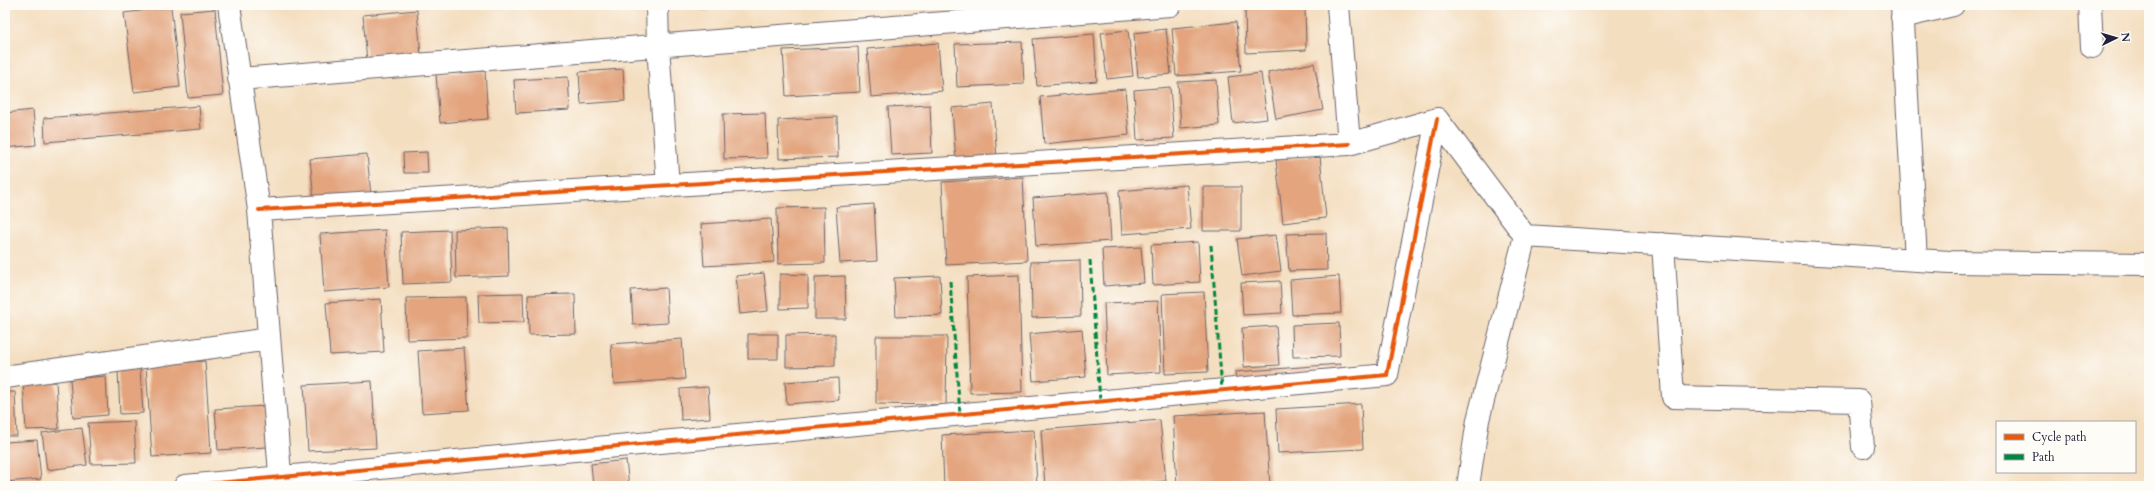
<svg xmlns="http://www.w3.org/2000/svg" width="2154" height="491" font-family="Cardo,serif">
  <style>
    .building { fill: #e3a47e }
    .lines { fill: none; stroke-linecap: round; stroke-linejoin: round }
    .minor-casing { stroke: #6c646a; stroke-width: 24 }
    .minor { stroke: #fff; stroke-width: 22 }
    .quiet { stroke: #00873e; stroke-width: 3; stroke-dasharray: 6 3; stroke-linecap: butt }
    .cycleway-casing { stroke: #fdfcf7; stroke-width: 6 }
    .cycleway { stroke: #e8590c; stroke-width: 4 }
  </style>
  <rect width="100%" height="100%" fill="#fdfcf7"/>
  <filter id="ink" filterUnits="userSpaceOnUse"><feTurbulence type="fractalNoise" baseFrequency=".025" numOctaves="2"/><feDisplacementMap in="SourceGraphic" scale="8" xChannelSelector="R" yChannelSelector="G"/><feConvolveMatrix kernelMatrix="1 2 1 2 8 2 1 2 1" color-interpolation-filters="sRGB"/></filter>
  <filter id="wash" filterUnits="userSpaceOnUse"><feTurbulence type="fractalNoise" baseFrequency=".012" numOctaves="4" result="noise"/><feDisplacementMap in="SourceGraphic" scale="16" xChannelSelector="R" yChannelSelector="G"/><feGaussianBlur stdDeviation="0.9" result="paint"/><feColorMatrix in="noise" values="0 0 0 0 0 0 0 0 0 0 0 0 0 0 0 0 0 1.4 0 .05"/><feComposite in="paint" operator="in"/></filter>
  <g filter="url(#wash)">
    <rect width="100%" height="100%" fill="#f4dec0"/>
    <g id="blocks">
      <path class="building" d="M699,5H756V6L699,9Z
        M1245,5H1305L1306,50L1246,53Z
        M171,7L180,87L134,92L124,13Z
        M215,9L223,95L188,98L180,12Z
        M417,10L421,57L367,62L363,15Z
        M1236,22L1241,71L1176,76L1172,28Z
        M1166,29L1171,74L1138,77L1134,33Z
        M1128,30L1133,76L1107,79L1101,33Z
        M1094,34L1097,81L1037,86L1033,39Z
        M1022,42L1024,84L957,87L955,44Z
        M938,43L942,91L871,97L867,49Z
        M858,47L860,92L786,96L783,50Z
        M1314,63L1323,110L1276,119L1268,72Z
        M623,69L625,101L581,104L579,72Z
        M485,71L488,119L440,123L436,74Z
        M1261,73L1267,119L1233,123L1228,77Z
        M568,77L570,110L516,113L514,80Z
        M1216,80L1219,125L1181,128L1178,82Z
        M1170,87L1174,138L1137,140L1134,90Z
        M1125,89L1129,135L1044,144L1040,97Z
        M993,104L997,160L956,163L952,108Z
        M930,105L932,153L891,155L888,107Z
        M199,106L201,129L45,142L44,118Z
        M33,110L36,145L5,148V113Z
        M765,113L767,158L724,159L723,114Z
        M837,117L838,157L779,159L778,120Z
        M427,152L428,173H404L403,153Z
        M367,154L371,196L314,201L310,159Z
        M1320,156L1326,218L1283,223L1276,160Z
        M1023,177L1027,261L946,265L942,182Z
        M1187,185L1191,229L1122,234L1119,191Z
        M1203,187H1241V231H1203Z
        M1108,192L1111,241L1036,246L1033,198Z
        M874,204L877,261L840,263L836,207Z
        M824,207L825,263L778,264L777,208Z
        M771,219L774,262L704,266L701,224Z
        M508,228L509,276L456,278L455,230Z
        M385,230L389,287L324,292L320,234Z
        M450,230L452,282L403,284L401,232Z
        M1326,233L1327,270L1289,271L1286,234Z
        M1276,235L1281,271L1242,276L1237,239Z
        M1198,242L1200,282L1153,285L1151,245Z
        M1141,247L1144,283L1104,286L1102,249Z
        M1080,260L1081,316L1032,318L1031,262Z
        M764,273L768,311L740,314L736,276Z
        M780,274L808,275V308L780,309Z
        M1019,275L1022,392L970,393L967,277Z
        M845,276L846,319H815V277Z
        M940,276L942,315L896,317L894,278Z
        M1339,276L1341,313L1292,315L1290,280Z
        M1280,281L1282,313L1243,315L1241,283Z
        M666,288L668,323L633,325L631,290Z
        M1204,292L1208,372L1165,374L1162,294Z
        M523,293L524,322L479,323L478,294Z
        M575,294L576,334L529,335L528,295Z
        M466,297L467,338L407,340L406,298Z
        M381,299L384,352L330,355L326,303Z
        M1158,301L1161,372L1107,375L1104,303Z
        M1339,323L1340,356L1293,357L1292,325Z
        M1276,326L1279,365L1244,367L1242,328Z
        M1082,329L1086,377L1033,381L1029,334Z
        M748,334H778V359H748Z
        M835,334V366L786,367V335Z
        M876,336H947L946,405L876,404Z
        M682,339L685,379L614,384L611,344Z
        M464,348L469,410L422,413L418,351Z
        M205,361L211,453L152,457L146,365Z
        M1340,364L1342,388L1237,397L1235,372Z
        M140,368L143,413L120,414L118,370Z
        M106,376L108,415L73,418L70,379Z
        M838,378L839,400L787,404L785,382Z
        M372,381L376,448L308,451L304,385Z
        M56,382L59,429L26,430L23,383Z
        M708,387L710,418L681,420L680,389Z
        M5,392H15L17,436H5Z
        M1361,404L1363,449L1278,453L1276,409Z
        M265,406L267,447L218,450L215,409Z
        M1265,411L1270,486H1177L1173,416Z
        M1160,420L1166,481L1105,486H1045L1041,430Z
        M134,421L136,463L91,464L88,423Z
        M82,428L87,465L47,470L42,433Z
        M1034,430L1037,486H944L942,435Z
        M37,440L41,479L5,482V442Z
        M626,460L629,486H593L591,464Z"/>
    </g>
  </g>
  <g filter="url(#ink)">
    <use href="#blocks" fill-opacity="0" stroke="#6c646a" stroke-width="1"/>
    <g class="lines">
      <defs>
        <path id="minor" d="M229,5L259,210L281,486
          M657,5L658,46L668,186
          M1338,5L1349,144L1437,119L1525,236L1478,420L1468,486
          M1902,5L1916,260
          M2090,5L2092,47
          M1902,17L1953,5
          M239,79L1170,5
          M259,210L1349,144
          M1525,236L1950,262L2149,264
          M1663,244L1673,397L1859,401L1863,447
          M5,377L269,339
          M185,486L1387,375L1437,119"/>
      </defs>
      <use href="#minor" class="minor-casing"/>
      <use href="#minor" class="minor"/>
      <path class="quiet" d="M1211,245L1222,390
        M1090,260L1100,401
        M950,281L960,414"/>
      <defs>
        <path id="cycleway" d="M259,210L1349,144
          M185,486L1387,375L1437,119"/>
      </defs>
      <use href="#cycleway" class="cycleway-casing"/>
      <use href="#cycleway" class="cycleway"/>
    </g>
  </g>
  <rect width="2154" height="491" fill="none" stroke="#fdfcf7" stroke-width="20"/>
  <rect x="1996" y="421" width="140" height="52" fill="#fdfcf7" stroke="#a5a5ac"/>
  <rect x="2004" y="434" width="20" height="6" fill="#e8590c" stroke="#a5a5ac"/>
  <text x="2032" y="441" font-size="12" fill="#22223b">Cycle path</text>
  <rect x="2004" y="454" width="20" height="6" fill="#00873e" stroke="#a5a5ac"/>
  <text x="2032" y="461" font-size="12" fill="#22223b">Path</text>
  <g transform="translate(2116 38) rotate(85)" stroke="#fdfcf7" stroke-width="3" paint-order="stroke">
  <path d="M0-3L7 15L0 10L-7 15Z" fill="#22223b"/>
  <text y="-6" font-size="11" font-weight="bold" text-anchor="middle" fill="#22223b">N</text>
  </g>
</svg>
